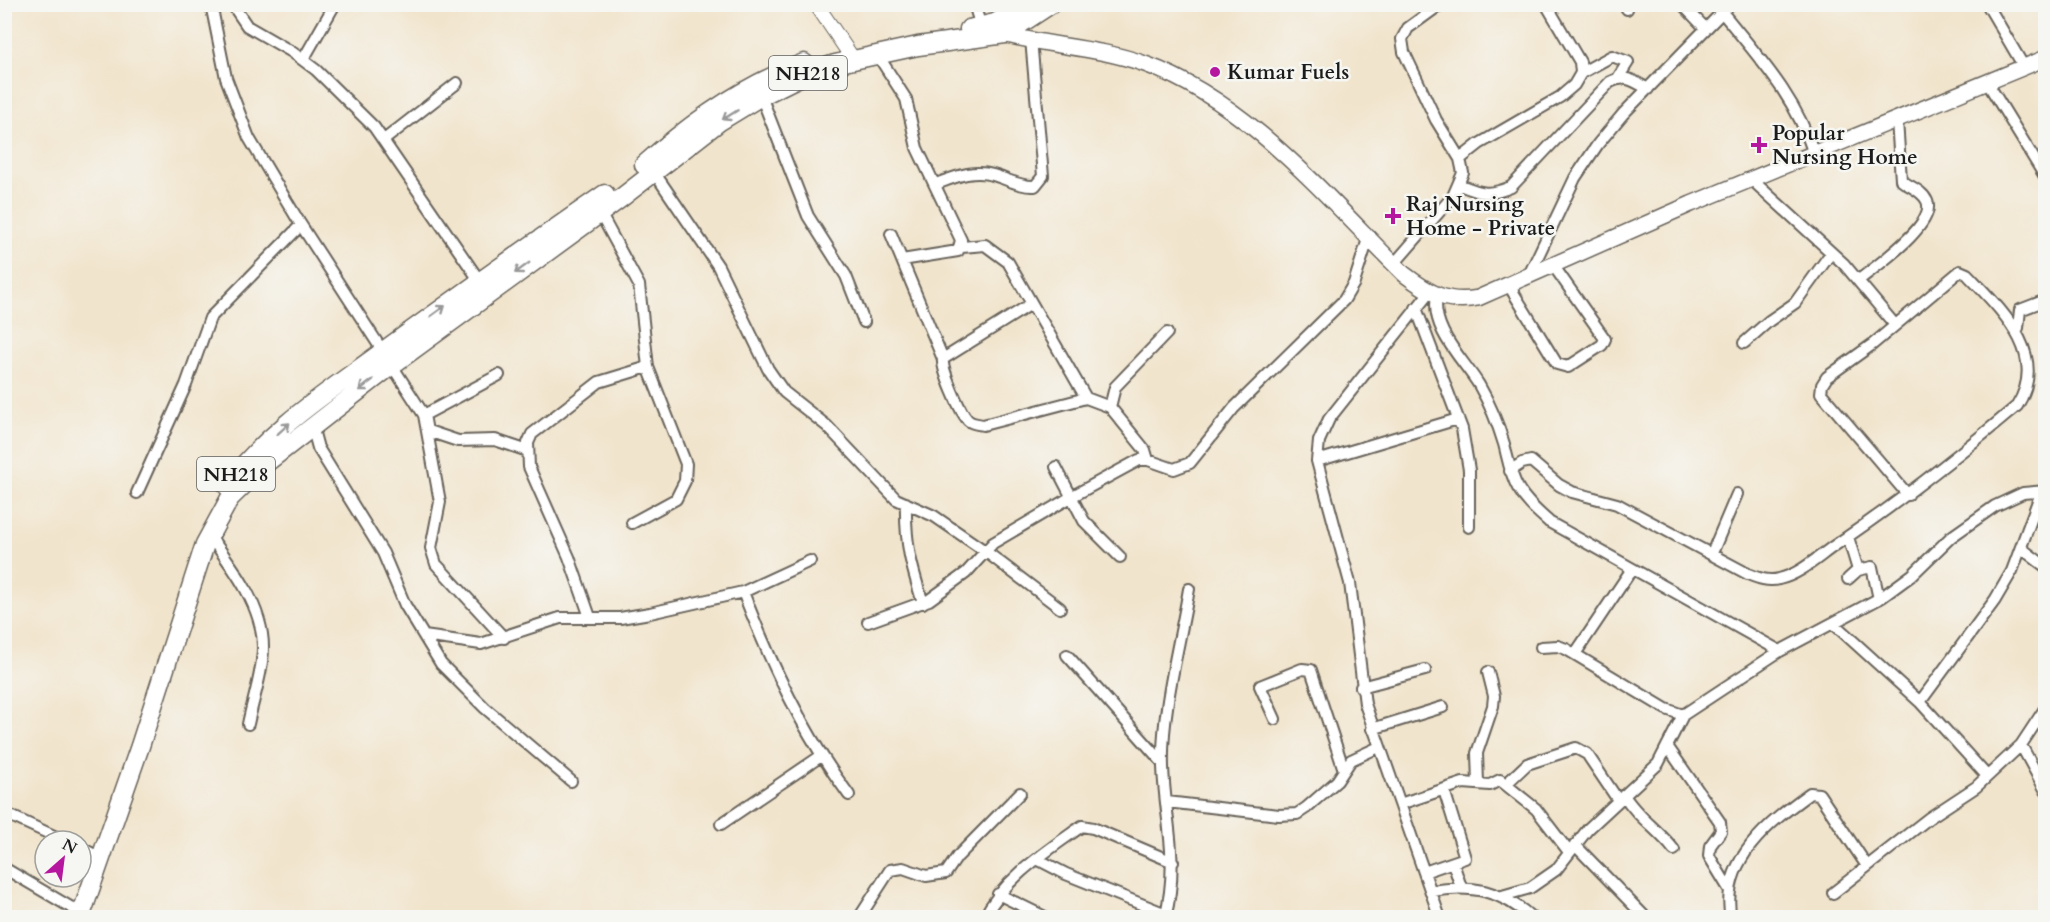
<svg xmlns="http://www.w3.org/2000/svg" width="2050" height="922" font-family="Cardo,serif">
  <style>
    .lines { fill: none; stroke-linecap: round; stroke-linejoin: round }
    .minor-casing { stroke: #67625a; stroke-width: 14 }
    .tertiary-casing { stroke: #67625a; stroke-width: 16 }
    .secondary-casing { stroke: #67625a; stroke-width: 18 }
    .trunk-casing { stroke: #67625a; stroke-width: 21 }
    .minor { stroke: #fff; stroke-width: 10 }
    .tertiary { stroke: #fff; stroke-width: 14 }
    .secondary { stroke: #fff; stroke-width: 15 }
    .trunk { stroke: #fff; stroke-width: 18 }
    .oneway { stroke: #999 }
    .poi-dot { fill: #b5179e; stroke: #f6f6f2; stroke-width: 2 }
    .labels { text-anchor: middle; stroke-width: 5; stroke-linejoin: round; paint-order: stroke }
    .shield { fill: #f6f6f2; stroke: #5d5d5c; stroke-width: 1.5 }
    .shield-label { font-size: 20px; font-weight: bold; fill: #1c1c1c }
    .poi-label { font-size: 21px; font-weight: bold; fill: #1c1c1c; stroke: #f6f6f2; text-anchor: start }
  </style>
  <rect width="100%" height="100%" fill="#f6f6f2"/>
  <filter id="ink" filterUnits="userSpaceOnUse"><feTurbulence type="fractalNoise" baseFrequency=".0167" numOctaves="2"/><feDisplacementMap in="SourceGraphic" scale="12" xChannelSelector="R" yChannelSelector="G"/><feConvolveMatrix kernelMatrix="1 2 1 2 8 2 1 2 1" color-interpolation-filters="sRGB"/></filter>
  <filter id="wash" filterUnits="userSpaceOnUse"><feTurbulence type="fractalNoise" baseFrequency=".008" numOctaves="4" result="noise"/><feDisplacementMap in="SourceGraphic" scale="24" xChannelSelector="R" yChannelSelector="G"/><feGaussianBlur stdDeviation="1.35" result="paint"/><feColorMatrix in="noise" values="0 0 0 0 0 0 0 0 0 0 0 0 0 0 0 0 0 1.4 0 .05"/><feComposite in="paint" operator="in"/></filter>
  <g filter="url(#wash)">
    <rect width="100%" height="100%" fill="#f1e4cc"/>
  </g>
  <g filter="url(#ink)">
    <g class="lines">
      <defs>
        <path id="minor" d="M211,4L226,78L249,138L301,225L424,415L440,502L431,548L436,564L504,638
          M232,4L247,26L292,52L316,70L374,127L479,280
          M974,4L981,27
          M1624,4L1627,9
          M1682,4L1706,29
          M1987,4L2024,67
          M1722,12C1759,58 1796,97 1814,154
          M877,54L906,99L917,148L961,240L958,251L902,260
          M303,60L335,4
          M1581,73L1612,56L1628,62L1618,78
          M1987,82L2046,178
          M761,96L808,216L846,276L864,322
          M384,140L457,83
          M1460,159L1479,144L1560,97L1574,85L1581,73L1580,62L1546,4
          M654,172L718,266L768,369L784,392L827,426L896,499L934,516L985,551L1060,608
          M1751,179L1844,264L1895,325
          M936,184C955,177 973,169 993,175C1007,179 1021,187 1035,186L1043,176L1031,39
          M1460,185C1482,194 1489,196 1511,187L1610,82C1625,74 1634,81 1648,89
          M600,213L639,285L648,367L686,464L685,481L676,499L632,523
          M891,234L943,359
          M962,247L985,245L1008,262L1086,398L1110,407L1145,450L1148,460
          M1394,264L1453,196L1463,173L1460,159L1436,120L1404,52L1402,39L1408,28L1441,4
          M1529,275L1575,178L1598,144L1623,114L1730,4
          M1859,280C1876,266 1937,224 1927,201C1922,190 1909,187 1901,180L1897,120
          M1508,284L1557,364L1568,367L1602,345L1605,339L1553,265
          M1429,293L1329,419L1319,441L1317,461L1350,583L1365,704L1440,918
          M1437,296C1430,329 1463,359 1479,385C1490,404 1498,424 1504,444C1508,459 1510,474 1518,488C1526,502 1538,512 1549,522L1780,651
          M1031,304L943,359C941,368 961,415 969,421C973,424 979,424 983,425L1086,398
          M1416,308L1462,429L1469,470V527
          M2018,328L2020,310L2046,300
          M1744,343L1769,321L1795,303L1831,253
          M1110,407L1115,387L1167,333
          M424,415L499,375
          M312,426L318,448L383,553L405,605L441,664L485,708L571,781
          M428,431L458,441L495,440L528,451
          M1317,461L1458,419
          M1056,467L1084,521L1120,557
          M1510,471L1522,463L1531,461L1559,485L1572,492L1617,504L1748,574C1758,578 1768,582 1779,579C1799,575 1818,557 1834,546C1898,503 1958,456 2017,406C2050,354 2000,309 1967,274L1960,271L1873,344L1827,377L1822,385L1821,393L1908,495
          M137,493L186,385L210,318L301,225
          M906,503C905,544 911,565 923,603
          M209,535C232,566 263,606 263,647C263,672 253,699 248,724
          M1848,537L1858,570
          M2021,548L2046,567
          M1712,553L1737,494
          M1848,579L1858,570L1872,567L1879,599
          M743,592C771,664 803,733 849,795
          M590,617L569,557L529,467L528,443L532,434L599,382L648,367
          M868,622L929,600L966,573L993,543L1071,497L1139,460H1148L1174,469L1190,463L1234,408L1344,300L1354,283L1368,239
          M1833,623L1920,702L1987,776
          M424,636L481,644L560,618H620L650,613L743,592L810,561
          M1541,647L1558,646L1566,649L1666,709L1683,715
          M1575,654L1632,569
          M1067,655L1163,763
          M1361,687L1425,670
          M1920,702L1995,600L2012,571L2041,493
          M1275,719L1260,686L1302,669L1311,670L1344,770
          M1372,729L1443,707
          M2021,745L2046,791
          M1667,746L1720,822L1721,831L1710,846L1709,856L1729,889
          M1478,783L1477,753L1493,706L1494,696L1488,672
          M1507,783L1527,764L1576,748L1587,754L1618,800
          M1624,795C1637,817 1659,830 1674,850
          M1167,802L1279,815L1297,814L1306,808L1337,781L1351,760L1379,747
          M1400,804L1463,783L1490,785L1500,780L1536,809L1569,852
          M11,816L65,841
          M721,824L821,756
          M1575,845L1646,918
          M81,848L91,853
          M1037,859L1066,874L1166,914
          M1453,863L1461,887
          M4,868L72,908
          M1424,872L1465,858L1444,790
          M1431,891C1472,884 1501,890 1532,918
          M1833,893L1929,818L1976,787L2021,745L2046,707
          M998,894L1047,918
          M1502,896L1530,888L1556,870L1588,829L1658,764L1683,715L1780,651L1882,597L1912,575L1951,537L1995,506L2023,493L2046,491
          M859,918L890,870L903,868L926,876L946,873L957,857L1020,793
          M984,918C1004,878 1047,851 1082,826L1093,828L1173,862
          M1165,918C1180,860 1165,822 1163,767C1161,712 1180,643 1189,589
          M1731,918C1719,861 1770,822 1810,793L1819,794L1867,866"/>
        <path id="tertiary" d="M816,4L853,59"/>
        <path id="secondary" d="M999,33C1047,46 1098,47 1145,64C1248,101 1328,199 1404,274C1429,293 1447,304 1478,298L1691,204L2046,58"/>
        <path id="trunk" d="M969,29L995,23L1028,4
          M644,165C692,122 743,86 804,63
          M227,486C265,434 322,396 374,358C450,302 527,248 605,194
          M80,918L140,746L205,544L230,498L266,463L392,365L621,198L720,121L761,96L803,75L835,64L918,46L1005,34L1051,4"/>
      </defs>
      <use href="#minor" class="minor-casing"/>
      <use href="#tertiary" class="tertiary-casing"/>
      <use href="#secondary" class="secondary-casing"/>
      <use href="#trunk" class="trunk-casing"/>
      <use href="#minor" class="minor"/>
      <use href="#tertiary" class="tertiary"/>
      <use href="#secondary" class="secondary"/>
      <use href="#trunk" class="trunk"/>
    </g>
    <defs><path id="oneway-shaft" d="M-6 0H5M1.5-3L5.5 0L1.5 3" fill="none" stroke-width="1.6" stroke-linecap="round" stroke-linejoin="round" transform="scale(1.5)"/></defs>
    <g class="oneway">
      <use href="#oneway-shaft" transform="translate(730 115) rotate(148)"/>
      <use href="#oneway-shaft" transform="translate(522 268) rotate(144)"/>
      <use href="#oneway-shaft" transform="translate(438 311) rotate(-36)"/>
      <use href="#oneway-shaft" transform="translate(366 385) rotate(142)"/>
      <use href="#oneway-shaft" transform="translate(283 429) rotate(-42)"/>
    </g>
  </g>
  <g class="poi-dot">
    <circle cx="1215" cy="72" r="6"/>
    <path d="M1756 136h6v6h6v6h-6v6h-6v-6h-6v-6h6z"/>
    <path d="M1390 207h6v6h6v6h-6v6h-6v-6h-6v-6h6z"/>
  </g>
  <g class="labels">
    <g class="shield">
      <rect x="769" y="56" width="78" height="34" rx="4.5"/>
      <rect x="197" y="457" width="78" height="34" rx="4.5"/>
    </g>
    <g class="shield-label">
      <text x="808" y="80">NH218</text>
      <text x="236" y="481">NH218</text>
    </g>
    <g class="poi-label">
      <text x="1227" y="79">Kumar Fuels</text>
      <text x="1772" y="140">Popular<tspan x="1772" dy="24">Nursing Home</tspan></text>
      <text x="1406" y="211">Raj Nursing<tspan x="1406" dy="24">Home - Private</tspan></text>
    </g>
  </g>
  <rect width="2050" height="922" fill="none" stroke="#f6f6f2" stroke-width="24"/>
  <g transform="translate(63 859) rotate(28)"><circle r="28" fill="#f6f6f2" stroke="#9f9f9c" stroke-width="1.5"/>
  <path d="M0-4.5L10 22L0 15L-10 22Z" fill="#b5179e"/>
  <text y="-9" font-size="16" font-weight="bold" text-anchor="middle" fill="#1c1c1c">N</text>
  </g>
</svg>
